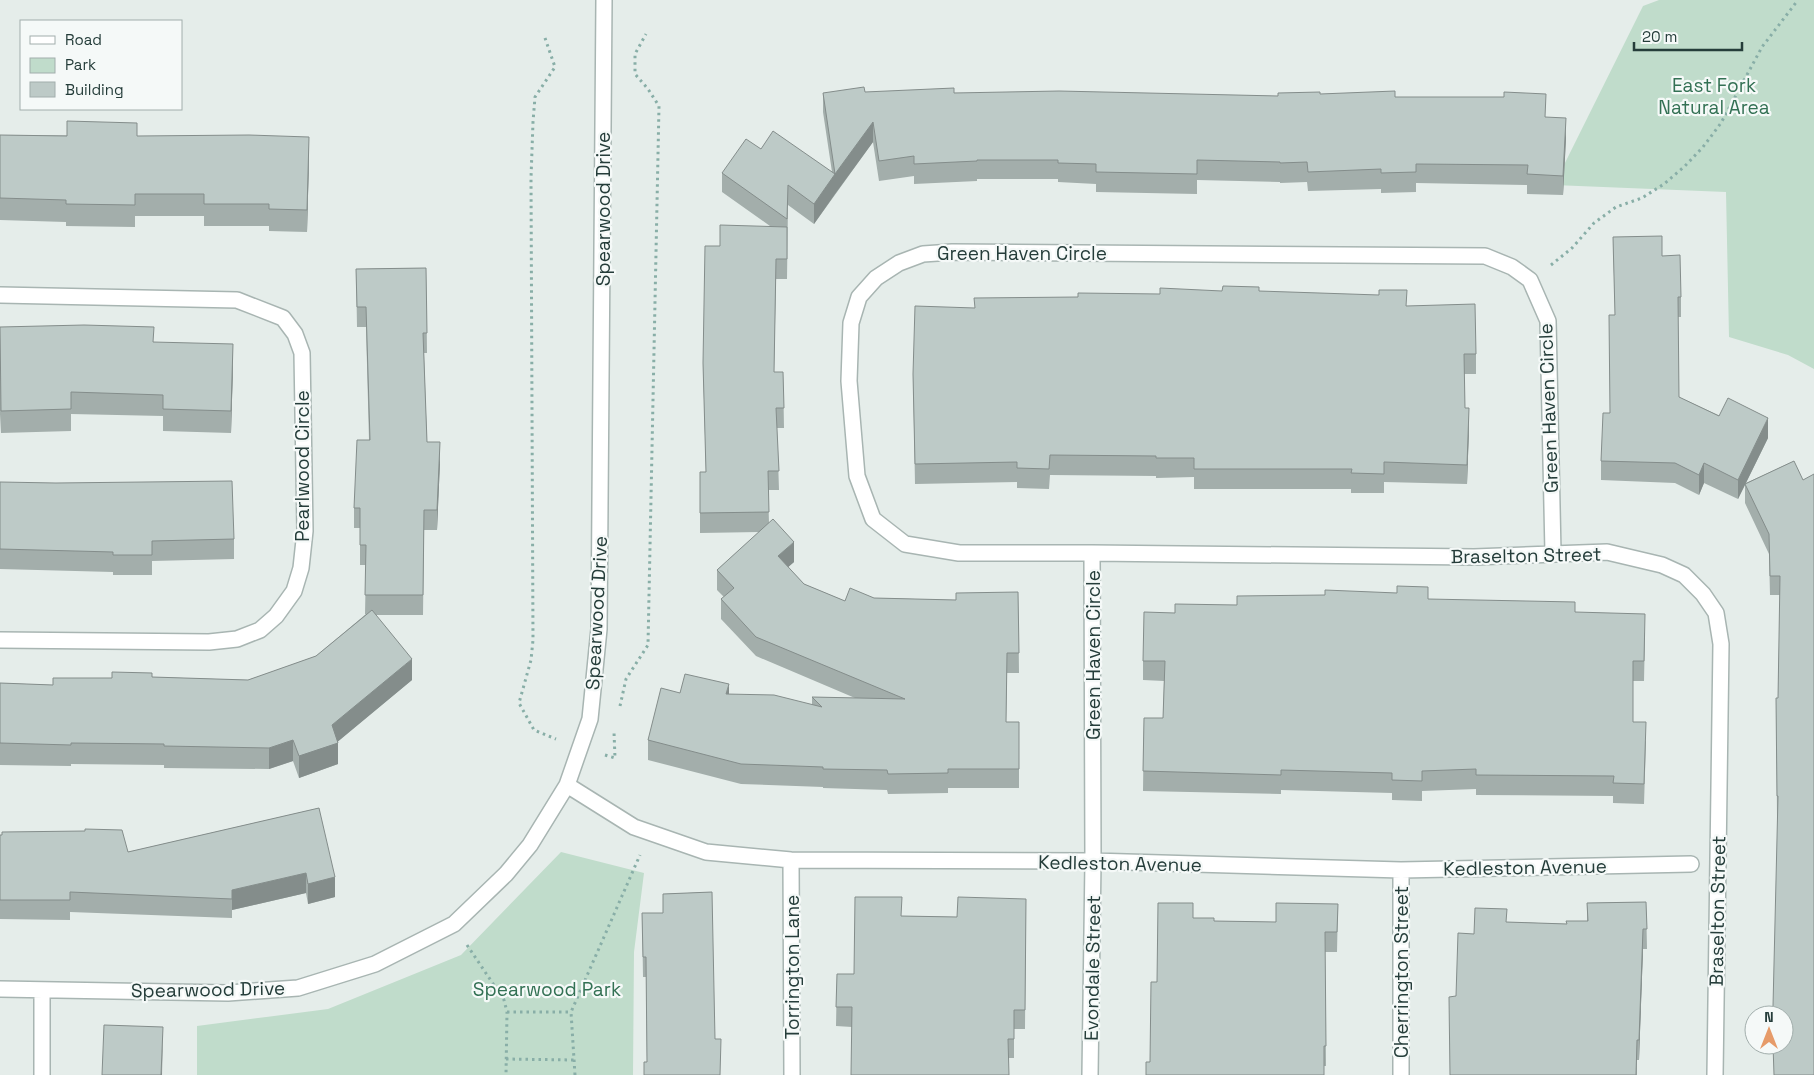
<svg xmlns="http://www.w3.org/2000/svg" width="1814" height="1075" font-family="'Space Grotesk',sans-serif">
  <style>
    .green { fill: #c0dccb }
    .lines { fill: none; stroke-linecap: round; stroke-linejoin: round }
    .minor-casing { stroke: #a8b5b2; stroke-width: 18 }
    .path { stroke: #88aea7; stroke-width: 3; stroke-dasharray: 2.5 4; stroke-linecap: butt }
    .minor { stroke: #fff; stroke-width: 15 }
    .wall { fill: #a3aeab }
    .shaded-wall { fill: #848d8b }
    .building { fill: #bdcac7; stroke: #848d8b }
    .labels { text-anchor: middle; stroke-width: 4.5; stroke-linejoin: round; paint-order: stroke }
    .park-label { font-size: 19px; fill: #337154; stroke: #f5f9f8 }
    .street-label { font-size: 19px; fill: #253d3a; stroke: #f5f9f8 }
  </style>
  <rect width="100%" height="100%" fill="#e5edea"/>
  <path class="green" d="M1659,0H1814V369L1788,355L1729,337L1726,192L1554,185L1643,6Z
    M561,852L644,873L634,952L633,1075H197V1026L328,1009L461,955Z"/>
  <g class="lines">
    <defs>
      <path id="minor" d="M0,295L237,300L283,318L295,334L302,353L305,531L301,568L294,591L276,616L260,630L237,639L209,642L0,640
        M1092,553L1474,557L1607,552L1662,565L1684,575L1703,594L1716,613L1721,644L1715,1075
        M567,785L634,827L706,852L791,860L1093,861L1401,870L1691,864
        M791,860L792,1075
        M1401,870V1075
        M0,989L228,993L298,988L375,964L454,924L506,874L530,845L567,785L590,719L599,629L604,0
        M42,990V1075
        M1090,1075L1093,861L1092,553H959L905,544L873,519L857,476L849,381L851,323L859,297L876,278L899,263L923,254L952,252L1485,256L1512,267L1530,280L1548,321L1553,553"/>
    </defs>
    <use href="#minor" class="minor-casing"/>
    <path class="path" d="M545,38L555,67L535,97L533,122L531,178L533,640L531,660L519,703L534,730L556,739
      M1551,265L1572,248L1594,223L1616,207L1642,198L1664,184L1685,166L1703,147L1721,123L1762,47L1798,0
      M620,706L626,679L648,645L659,106L648,89L635,74V54L646,34
      M605,755L615,758L614,732
      M467,945L504,1000L507,1012L506,1075
      M507,1012H571
      M506,1059L575,1060
      M575,1075L571,1012L640,855"/>
    <use href="#minor" class="minor"/>
  </g>
  <path class="wall" d="M865,92L1278,96L1320,94L1395,97L1546,118L1566,138L1563,195L1527,194V185L1416,183V192L1381,193V189L1308,191L1307,182L1280,183V182L1197,180V194L1096,192V184L1058,182V179H977V181L914,184V176L879,181L873,142L814,224L788,205L787,279H776L774,372H783L784,428H777L779,490H768L769,523L794,562L788,567L804,584L845,601L874,598L956,600L1018,592L1019,673H1007L1006,722H1019V788H948V793L888,794L887,790L823,788V787L741,784L648,760V740L680,693L729,694L812,705V697L855,698L756,656L721,619V599L724,597L717,590V570L759,532L700,533V472H706L703,363L720,246L770,226L722,192V173L761,149L832,172L823,112V93Z
    M0,135L137,136L309,159L307,232L269,231V226H204V216H135V227L66,226V222L0,220Z
    M1613,237L1662,256L1681,297V317H1678L1679,397L1768,438L1746,483L1794,461L1778,816H1777L1776,698H1778L1780,595H1770L1769,554L1745,503V485L1738,499L1704,483L1699,495L1675,483L1601,480V461L1610,413L1615,315Z
    M426,268L427,353H424L427,442L440,462L437,530H424L423,615H376L412,680L338,741V764L299,778L293,761L269,769L164,768V765L71,764V766L0,765V683L53,685L112,678L152,677L248,680L316,656L366,614H365L366,565H360V528H354V508L369,440L366,327H357L356,269Z
    M1222,291H1259L1407,306L1476,354V374H1464L1465,408L1469,428L1467,484L1384,482V493H1351V489H1194V477L1156,478V476L1050,475L1049,489L1017,488V482L915,484L913,374L1078,297L1160,294Z
    M0,327L154,342L233,366L231,433L163,431V416L71,414V431L1,433L0,414Z
    M0,482L234,539V559L152,561V575H113V572L0,569Z
    M1428,599L1575,612L1645,633L1644,681H1633V722L1646,742L1644,804L1613,803V796L1476,795V789L1422,791V801L1392,800V793L1281,790V794L1143,791L1144,718H1163L1164,681L1143,680V661L1175,613L1237,605Z
    M319,808L335,897L308,904L306,893L232,910V918L70,912V920L0,919V835L128,852Z
    M712,892L647,1062L646,977H643L642,913H663V894Z
    M1026,899L1025,1029H1014V1058H1009L852,1027L836,1026L837,974H854L902,916L957,917Z
    M1646,902L1647,949H1643L1639,1060H1637V1075H1450L1456,996L1474,934L1507,922L1567,924L1587,921V903Z
    M1338,904L1337,952H1325L1326,1066H1324V1075H1146L1150,1062L1157,982L1193,918L1214,921L1276,922Z"/>
  <path class="shaded-wall" d="M1566,118V138L1563,195V176Z
    M873,122V142L835,194V174Z
    M309,137V159L307,232V210Z
    M835,174V194L814,224V204Z
    M233,344V366L231,433V411Z
    M1469,408V428L1467,484V465Z
    M1768,418V438L1738,499V480Z
    M440,442V462L437,530V510Z
    M1704,463V483L1699,495V475Z
    M794,542V562L778,576V556Z
    M412,659V680L335,744L338,743V764L299,778V756L332,725Z
    M729,684V704L726,694Z
    M293,740V761L269,769V748Z
    M306,873V893L232,910V918V890Z
    M335,877V897L308,904V884Z
    M1643,929V949L1639,1060V1040Z
    M163,1027L162,1075H161Z"/>
  <path class="building" d="M864,87L865,92L954,88V93L1059,91L1278,96V93L1320,92V94L1395,91V97H1504V92L1546,94L1545,117L1566,118L1563,176L1527,174L1528,165L1416,164V172L1381,173V169L1308,172L1307,162L1280,163V162L1197,160V174L1096,172V164L1058,163V160H977V161L914,164V156L879,161L873,122L835,174L823,93Z
    M67,121L137,123V136L249,135L309,137L307,210L269,209V204H204V194H135V205L66,204V200L0,198V135L67,136Z
    M773,131L835,174L814,204L788,185L787,219L722,173L746,139L761,149Z
    M720,225L787,227V259H776L774,372H783L784,408H776L779,471H768L769,512L700,513V472H706L703,363L705,246H720Z
    M1662,236V256L1680,255L1681,297H1678L1679,397L1719,416L1728,398L1768,418L1738,480L1704,463L1699,475L1675,463L1601,461L1603,413H1610L1609,315H1615L1613,237Z
    M426,268L427,333H423L427,442H440L437,510H424L423,595H365L366,545H360V508H354L357,440H370L366,307H357L356,269Z
    M1223,286L1259,287V291L1379,295V290H1407L1406,306L1475,304L1476,354H1464L1465,408H1469L1467,465L1384,462V474L1351,473L1352,469H1194V458H1156V456L1050,455L1049,469L1017,468V462L915,464L913,374L915,306L975,308L974,298L1078,297V293L1160,294V288L1222,291Z
    M84,325L154,327L153,342L233,344L231,411L163,409V395L71,392V409L1,411L0,327Z
    M1794,461L1803,480L1814,474V1075H1774L1773,1045H1784V1015H1773V1006L1778,796H1777L1776,698H1778L1780,576H1770L1769,534L1745,484Z
    M232,481L234,539L152,541V555H113V552L0,549V482L56,483Z
    M773,519L794,542L778,556L804,584L845,601L850,588L874,598L956,600V593L1018,592L1019,653H1007L1006,722H1019V769H948V773L888,774L887,770L823,769V767L741,764L648,740L661,688L680,693L685,674L729,684L726,694L774,695L822,707L812,697L905,699L756,637L721,599L734,588L717,570Z
    M1397,586L1428,587V599L1575,602V612L1645,614L1644,661H1633V722H1646L1644,784L1613,783L1614,776L1476,775V769L1422,771V781L1392,780V773L1281,770V775L1143,771L1144,718H1163L1165,661H1143L1144,612L1175,613V604L1237,605V596L1325,595V590L1397,593Z
    M372,610L412,659L332,725L338,743L299,756L293,740L269,748L164,746V744L71,743V745L0,743V683L53,685V678H112V672L152,673V677L248,680L316,656Z
    M319,808L335,877L308,884L306,873L232,890V899L70,892V900H0V835H2V832L85,831V829L122,830L128,852Z
    M712,892L715,1039H721L720,1075H644V1062H647L646,957H643L642,913H663V894Z
    M855,897H902L901,916L957,917L958,897L1026,899L1025,1010H1014V1039H1008L1009,1075H851L852,1007H836L837,974H854Z
    M1646,902L1647,929H1643L1639,1040H1637L1636,1075H1450L1449,997L1456,996L1458,933L1474,934L1475,908L1507,909L1506,922L1567,924L1566,921H1588L1587,903Z
    M1158,903H1193V918H1214V921L1276,922V903L1338,904L1337,932H1325L1326,1046H1324V1075H1146V1062H1150L1151,982H1157Z
    M104,1025L163,1027L161,1075H102Z"/>
  <g class="labels">
    <g class="park-label">
      <text x="1714" y="92">East Fork<tspan x="1714" dy="22">Natural Area</tspan></text>
      <text x="547" y="996">Spearwood Park</text>
    </g>
    <g class="street-label">
      <text transform="translate(603 209) rotate(-90)" y="7">Spearwood Drive</text>
      <text x="1022" y="260">Green Haven Circle</text>
      <text transform="translate(1548 408) rotate(-92)" y="7">Green Haven Circle</text>
      <text transform="translate(302 466) rotate(-90)" y="7">Pearlwood Circle</text>
      <text transform="translate(1526 555) rotate(-1)" y="7">Braselton Street</text>
      <text transform="translate(596 613) rotate(-87)" y="7">Spearwood Drive</text>
      <text transform="translate(1093 655) rotate(-90)" y="7">Green Haven Circle</text>
      <text transform="translate(1120 863) rotate(1)" y="7">Kedleston Avenue</text>
      <text transform="translate(1525 867) rotate(-1)" y="7">Kedleston Avenue</text>
      <text transform="translate(1717 911) rotate(-89)" y="7">Braselton Street</text>
      <text transform="translate(792 967) rotate(-90)" y="7">Torrington Lane</text>
      <text transform="translate(1092 968) rotate(-89)" y="7">Evondale Street</text>
      <text transform="translate(1401 972) rotate(-90)" y="7">Cherrington Street</text>
      <text transform="translate(208 989) rotate(-1)" y="7">Spearwood Drive</text>
    </g>
  </g>
  <rect x="20" y="20" width="162" height="90" fill="#f5f9f8" stroke="#a2aeac"/>
  <rect x="30" y="36" width="25" height="8" fill="#ffffff" stroke="#a2aeac"/>
  <text x="65" y="45" font-size="15" fill="#253d3a">Road</text>
  <rect x="30" y="58" width="25" height="15" fill="#c0dccb" stroke="#a2aeac"/>
  <text x="65" y="70" font-size="15" fill="#253d3a">Park</text>
  <rect x="30" y="82" width="25" height="15" fill="#bdcac7" stroke="#a2aeac"/>
  <text x="65" y="95" font-size="15" fill="#253d3a">Building</text>
  <g transform="translate(1769 1030)"><circle r="24" fill="#f5f9f8" stroke="#a2aeac"/>
  <path d="M0-4L9 19L0 12L-9 19Z" fill="#e69b69"/>
  <text y="-8" font-size="14" font-weight="bold" text-anchor="middle" fill="#253d3a">N</text>
  </g>
  <path d="M1634 42v8h108v-8" fill="none" stroke="#253d3a" stroke-width="2.5"/>
  <text x="1642" y="42" font-size="15" fill="#253d3a" stroke="#f5f9f8" stroke-width="4" paint-order="stroke">20 m</text>
</svg>
